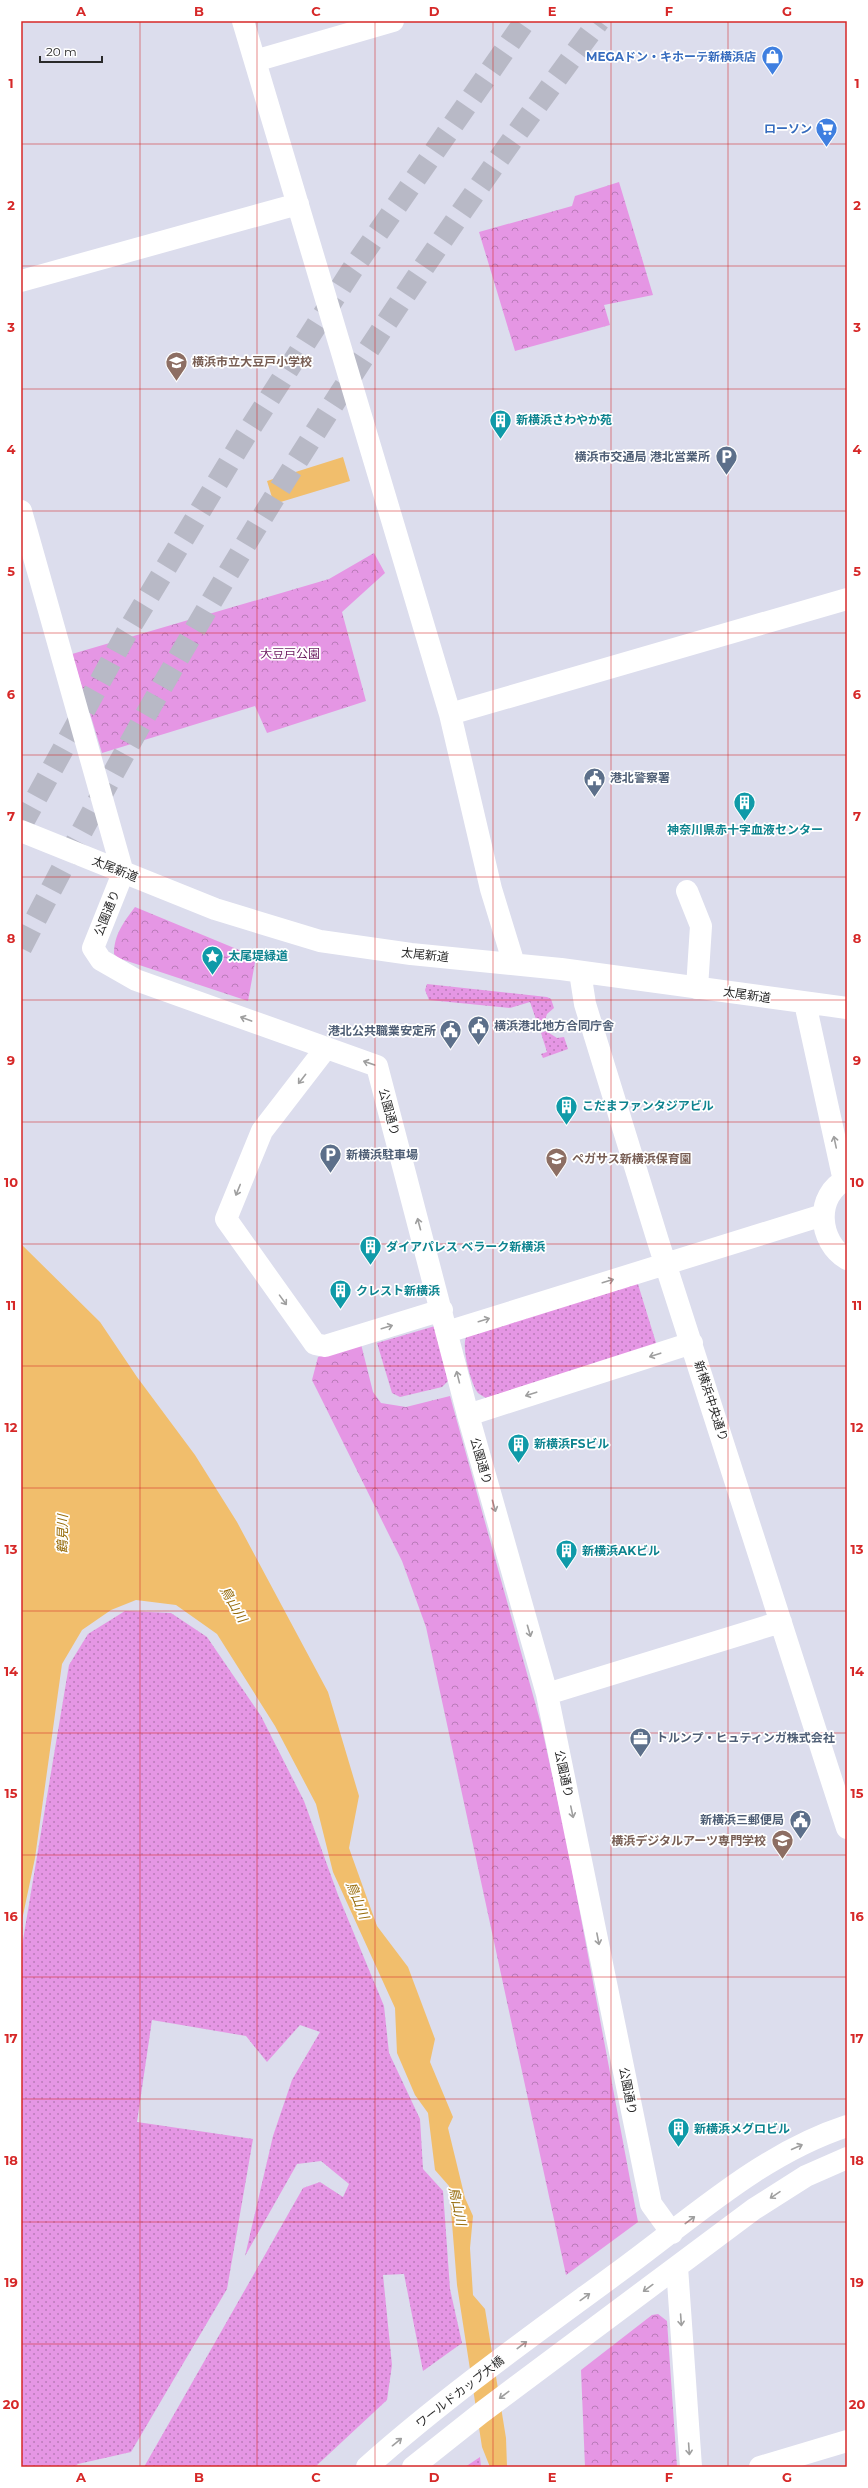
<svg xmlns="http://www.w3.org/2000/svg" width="868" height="2488" font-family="Montserrat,'Noto Sans JP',sans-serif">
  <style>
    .grass { fill: url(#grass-dots) }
    .park { fill: url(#park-crowns) }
    .water { fill: #f1be6c }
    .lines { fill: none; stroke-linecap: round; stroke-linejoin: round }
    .highway-tunnel { stroke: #b8b9c6; stroke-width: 22; stroke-dasharray: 22 11; stroke-linecap: butt }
    .minor { stroke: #fff; stroke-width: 22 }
    .oneway { stroke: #9f9f9f }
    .grid { fill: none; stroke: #d62828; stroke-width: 1; stroke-opacity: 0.55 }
    .labels { text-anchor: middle; stroke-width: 3.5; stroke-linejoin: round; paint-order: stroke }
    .shop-label { font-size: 12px; font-weight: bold; fill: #366cbe; stroke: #fff; text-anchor: end }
    .education-label { font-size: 12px; font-weight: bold; fill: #785e54; stroke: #fff; text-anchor: start }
    .culture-label { font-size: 12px; font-weight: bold; fill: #0d838f; stroke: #fff; text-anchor: start }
    .service-label { font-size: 12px; font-weight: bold; fill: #4e5e75; stroke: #fff; text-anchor: start }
    .park-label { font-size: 12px; fill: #69185e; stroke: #fff }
    .street-label { font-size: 12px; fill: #2a2a2a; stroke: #fff }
    .water-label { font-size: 13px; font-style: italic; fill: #976b0a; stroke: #fff }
    .neatline { fill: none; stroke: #d62828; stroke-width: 1.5 }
    .grid-label { font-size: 13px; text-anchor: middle; font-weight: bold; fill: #d62828 }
  </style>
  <defs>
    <pattern id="grass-dots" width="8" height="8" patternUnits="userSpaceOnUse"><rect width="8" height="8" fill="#e596e4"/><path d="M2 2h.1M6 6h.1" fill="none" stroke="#ba7bb9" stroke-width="1.8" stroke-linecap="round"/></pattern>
    <pattern id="park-crowns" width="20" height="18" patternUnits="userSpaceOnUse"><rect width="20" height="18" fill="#e596e4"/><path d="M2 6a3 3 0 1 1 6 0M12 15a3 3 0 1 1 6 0" fill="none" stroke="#ba7bb9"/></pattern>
  </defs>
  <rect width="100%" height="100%" fill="#dcdded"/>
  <path class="grass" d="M427,984L547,997L551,999L554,1008L547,1014L544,1023L538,1025L530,1002L510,1008L429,1000L425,990Z
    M546,1031L557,1038L564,1037L568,1049L543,1058L541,1054L547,1052L541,1033Z
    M637,1281L657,1346L486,1398C483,1396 480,1395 478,1393C471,1385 460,1343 467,1336Z
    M435,1326L449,1380L442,1387L400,1397L392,1393L377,1343Z
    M125,1611L171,1613L207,1637L261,1716L304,1801L338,1895L384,2006L389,2053L420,2119L423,2169L443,2191L450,2289L462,2343L423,2371L404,2274L383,2275L392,2365L387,2400L315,2467H144L303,2188L320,2182L343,2197L349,2184L321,2161L297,2164L245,2256L273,2136L292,2080L320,2032L300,2025L267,2062L246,2036L152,2020L137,2122L253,2139L227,2289L131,2452L78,2464L74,2467H21V1952L69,1665L88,1634Z
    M480,2457L481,2467H465Z"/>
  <path class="park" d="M619,182L653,295L604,305L610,325L515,351L479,232L572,206L575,196Z
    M374,553L385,573L342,612L366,701L267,733L255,706L102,753L72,654L329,579Z
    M135,907L256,957L248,1001L118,958L114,954C114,934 124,922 135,907Z
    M361,1344L373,1392L381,1403L406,1407L450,1396L541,1724L566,1838L638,2222L566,2275L426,1627L402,1561L312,1380L318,1357Z
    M658,2314L667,2321L677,2467H585L581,2370L652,2315Z"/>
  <path class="water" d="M343,457L350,481L274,504L267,481Z
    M21,1244L100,1322L137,1377L195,1455L237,1522L328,1692L359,1796L349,1848L377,1926L408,1967L435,2039L430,2062L453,2117L448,2128L465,2198L473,2216L470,2248L473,2295L485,2309L506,2438L507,2467H490L482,2447L457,2285L449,2186L435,2170L428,2113L415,2095L397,2053L395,2008L333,1872L316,1804L275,1726L217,1634L176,1605L136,1600L111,1610L82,1630L62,1664L35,1858L21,1925Z"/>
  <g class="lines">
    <path class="highway-tunnel" d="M21,826L126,634L244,438L352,270L525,21
      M21,948C186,623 381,313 599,21"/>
    <path class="minor" d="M243,21L450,714L491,889L514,964
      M255,61L393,21
      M21,281L298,204
      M21,511L123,873L93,948L101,960L136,980L377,1066L468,1415L547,1694L651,2204L672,2233
      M450,714L847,599
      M21,831L215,909L320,941L411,954L561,969L847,1008
      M687,891L701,926L697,988
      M580,972L585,1004L658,1241L847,1828
      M805,1003L844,1181
      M326,1048L262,1131L226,1219L315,1344L325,1346L442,1310
      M847,1179C814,1195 818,1242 847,1259
      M447,1332L823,1215
      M468,1415L692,1343
      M547,1694L781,1622
      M677,2267L691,2467
      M367,2467C449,2394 540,2330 628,2265C697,2214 764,2153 847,2126
      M413,2467L481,2413L754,2209L806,2176L847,2158
      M760,2467L847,2441"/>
  </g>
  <defs><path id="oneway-shaft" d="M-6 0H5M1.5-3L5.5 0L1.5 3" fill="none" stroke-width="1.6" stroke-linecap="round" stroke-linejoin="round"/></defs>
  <g class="oneway">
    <use href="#oneway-shaft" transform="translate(246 1019) rotate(-160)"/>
    <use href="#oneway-shaft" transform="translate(369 1063) rotate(-161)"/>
    <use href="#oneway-shaft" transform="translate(302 1079) rotate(128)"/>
    <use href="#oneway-shaft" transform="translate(835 1142) rotate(-102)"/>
    <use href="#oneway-shaft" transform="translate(238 1190) rotate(112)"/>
    <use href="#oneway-shaft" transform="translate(419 1224) rotate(-105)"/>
    <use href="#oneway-shaft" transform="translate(608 1281) rotate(-17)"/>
    <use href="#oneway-shaft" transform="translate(283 1300) rotate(54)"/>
    <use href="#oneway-shaft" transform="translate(484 1320) rotate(-17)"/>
    <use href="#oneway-shaft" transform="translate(387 1327) rotate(-17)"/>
    <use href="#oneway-shaft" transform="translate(655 1355) rotate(162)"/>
    <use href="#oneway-shaft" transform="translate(458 1377) rotate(-104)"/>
    <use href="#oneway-shaft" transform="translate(531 1394) rotate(162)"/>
    <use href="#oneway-shaft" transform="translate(494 1506) rotate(74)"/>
    <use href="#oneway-shaft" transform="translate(529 1631) rotate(74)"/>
    <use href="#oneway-shaft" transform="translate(572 1812) rotate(78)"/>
    <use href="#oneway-shaft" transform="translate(598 1939) rotate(79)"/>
    <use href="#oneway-shaft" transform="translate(797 2147) rotate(-24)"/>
    <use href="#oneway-shaft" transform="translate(775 2195) rotate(146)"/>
    <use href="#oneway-shaft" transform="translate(690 2220) rotate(-37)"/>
    <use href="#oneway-shaft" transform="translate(648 2288) rotate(144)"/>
    <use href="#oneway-shaft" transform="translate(585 2297) rotate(-36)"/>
    <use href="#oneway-shaft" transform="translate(681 2320) rotate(86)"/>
    <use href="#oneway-shaft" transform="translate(522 2345) rotate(-37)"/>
    <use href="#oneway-shaft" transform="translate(504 2395) rotate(143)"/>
    <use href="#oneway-shaft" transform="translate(397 2442) rotate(-39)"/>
    <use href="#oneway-shaft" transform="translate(689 2449) rotate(86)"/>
  </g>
  <path class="grid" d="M140,21V2467M257,21V2467M375,21V2467M493,21V2467M611,21V2467M728,21V2467M21,144H847M21,266H847M21,389H847M21,511H847M21,633H847M21,755H847M21,877H847M21,1000H847M21,1122H847M21,1244H847M21,1366H847M21,1488H847M21,1611H847M21,1733H847M21,1855H847M21,1977H847M21,2099H847M21,2222H847M21,2344H847"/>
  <defs>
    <symbol id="shop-pin" viewBox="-11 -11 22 30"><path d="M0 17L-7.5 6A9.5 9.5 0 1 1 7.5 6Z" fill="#3f7fe0" stroke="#fff"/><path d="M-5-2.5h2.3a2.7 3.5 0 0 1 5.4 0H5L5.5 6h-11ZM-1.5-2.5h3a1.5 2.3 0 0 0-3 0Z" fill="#fff"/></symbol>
    <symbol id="supermarket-pin" viewBox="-11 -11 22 30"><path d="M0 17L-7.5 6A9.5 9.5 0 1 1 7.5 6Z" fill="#3f7fe0" stroke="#fff"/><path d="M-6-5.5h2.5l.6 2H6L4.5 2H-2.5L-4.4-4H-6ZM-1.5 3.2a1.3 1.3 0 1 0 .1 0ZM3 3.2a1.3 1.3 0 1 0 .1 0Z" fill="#fff"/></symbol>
    <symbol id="school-pin" viewBox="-11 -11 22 30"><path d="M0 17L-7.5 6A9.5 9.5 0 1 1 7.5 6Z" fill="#8d6e63" stroke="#fff"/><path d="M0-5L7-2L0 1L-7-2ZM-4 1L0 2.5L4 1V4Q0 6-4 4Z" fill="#fff"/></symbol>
    <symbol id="building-pin" viewBox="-11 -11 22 30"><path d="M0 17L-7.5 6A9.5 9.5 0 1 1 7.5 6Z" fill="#0f9aa8" stroke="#fff"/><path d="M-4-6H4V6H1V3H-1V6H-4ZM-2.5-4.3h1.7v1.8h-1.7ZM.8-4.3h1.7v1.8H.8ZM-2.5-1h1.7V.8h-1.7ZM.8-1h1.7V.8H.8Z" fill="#fff"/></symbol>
    <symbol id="parking-pin" viewBox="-11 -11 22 30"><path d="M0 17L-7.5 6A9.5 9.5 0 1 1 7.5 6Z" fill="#5c6f8a" stroke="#fff"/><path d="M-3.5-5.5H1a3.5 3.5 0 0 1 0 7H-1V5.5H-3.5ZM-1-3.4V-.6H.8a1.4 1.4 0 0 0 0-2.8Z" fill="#fff"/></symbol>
    <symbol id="civic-pin" viewBox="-11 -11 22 30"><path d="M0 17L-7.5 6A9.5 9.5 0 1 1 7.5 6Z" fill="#5c6f8a" stroke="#fff"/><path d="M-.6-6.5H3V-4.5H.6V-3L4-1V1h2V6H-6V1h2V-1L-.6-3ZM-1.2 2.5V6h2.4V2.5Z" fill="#fff"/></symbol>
    <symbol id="sight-pin" viewBox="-11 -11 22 30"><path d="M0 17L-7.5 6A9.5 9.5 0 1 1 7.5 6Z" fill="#0f9aa8" stroke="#fff"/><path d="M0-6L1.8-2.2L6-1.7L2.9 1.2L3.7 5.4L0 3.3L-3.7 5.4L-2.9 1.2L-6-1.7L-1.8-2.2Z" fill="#fff"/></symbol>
    <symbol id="office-pin" viewBox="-11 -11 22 30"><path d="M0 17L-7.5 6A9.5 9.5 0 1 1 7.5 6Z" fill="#5c6f8a" stroke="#fff"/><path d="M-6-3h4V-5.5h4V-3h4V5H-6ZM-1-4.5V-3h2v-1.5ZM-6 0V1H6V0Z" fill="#fff"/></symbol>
    <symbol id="university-pin" viewBox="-11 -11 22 30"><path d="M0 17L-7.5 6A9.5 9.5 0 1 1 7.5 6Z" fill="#8d6e63" stroke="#fff"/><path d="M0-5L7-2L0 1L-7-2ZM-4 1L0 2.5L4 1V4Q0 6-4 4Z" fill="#fff"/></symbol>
  </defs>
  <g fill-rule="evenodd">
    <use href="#shop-pin" x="760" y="44" width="25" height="34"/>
    <use href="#supermarket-pin" x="814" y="116" width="25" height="34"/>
    <use href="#school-pin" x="164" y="350" width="25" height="34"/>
    <use href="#building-pin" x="488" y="408" width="25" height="34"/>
    <use href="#parking-pin" x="714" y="444" width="25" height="34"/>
    <use href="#civic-pin" x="582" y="766" width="25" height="34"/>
    <use href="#building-pin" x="732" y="790" width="25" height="34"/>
    <use href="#sight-pin" x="200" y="944" width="25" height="34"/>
    <use href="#civic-pin" x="466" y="1014" width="25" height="34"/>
    <use href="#civic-pin" x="438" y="1018" width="25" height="34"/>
    <use href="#building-pin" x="554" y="1094" width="25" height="34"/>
    <use href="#parking-pin" x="318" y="1142" width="25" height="34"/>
    <use href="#school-pin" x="544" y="1146" width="25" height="34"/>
    <use href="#building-pin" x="358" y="1234" width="25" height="34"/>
    <use href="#building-pin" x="328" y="1278" width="25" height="34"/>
    <use href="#building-pin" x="506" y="1432" width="25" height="34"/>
    <use href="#building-pin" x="554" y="1538" width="25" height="34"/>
    <use href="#office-pin" x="628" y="1726" width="25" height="34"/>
    <use href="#civic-pin" x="788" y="1808" width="25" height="34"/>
    <use href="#university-pin" x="770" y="1828" width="25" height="34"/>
    <use href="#building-pin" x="666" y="2116" width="25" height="34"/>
  </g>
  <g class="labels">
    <g class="shop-label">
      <text x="756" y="61">MEGAドン・キホーテ新横浜店</text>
      <text x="812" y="133">ローソン</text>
    </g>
    <g class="education-label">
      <text x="192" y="366">横浜市立大豆戸小学校</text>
      <text x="572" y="1163">ペガサス新横浜保育園</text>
      <text x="766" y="1845" text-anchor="end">横浜デジタルアーツ専門学校</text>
    </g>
    <g class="culture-label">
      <text x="516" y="424">新横浜さわやか苑</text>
      <text x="745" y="834" text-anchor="middle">神奈川県赤十字血液センター</text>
      <text x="228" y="960">太尾堤緑道</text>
      <text x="582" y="1110">こだまファンタジアビル</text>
      <text x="386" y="1251">ダイアパレス ベラーク新横浜</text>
      <text x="356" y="1295">クレスト新横浜</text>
      <text x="534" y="1448">新横浜FSビル</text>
      <text x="582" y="1555">新横浜AKビル</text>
      <text x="694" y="2133">新横浜メグロビル</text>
    </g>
    <g class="service-label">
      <text x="710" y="461" text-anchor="end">横浜市交通局 港北営業所</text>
      <text x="610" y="782">港北警察署</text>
      <text x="494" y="1030">横浜港北地方合同庁舎</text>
      <text x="436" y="1035" text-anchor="end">港北公共職業安定所</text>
      <text x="346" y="1159">新横浜駐車場</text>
      <text x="656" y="1742">トルンプ・ヒュティンガ株式会社</text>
      <text x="784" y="1824" text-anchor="end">新横浜三郵便局</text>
    </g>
    <g class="park-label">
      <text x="290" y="658">大豆戸公園</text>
    </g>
    <g class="street-label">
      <text transform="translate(115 869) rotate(22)" y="4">太尾新道</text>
      <text transform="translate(107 913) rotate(-68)" y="4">公園通り</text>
      <text transform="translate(425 955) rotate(6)" y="4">太尾新道</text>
      <text transform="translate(747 995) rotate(8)" y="4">太尾新道</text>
      <text transform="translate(389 1112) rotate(75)" y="4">公園通り</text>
      <text transform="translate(711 1401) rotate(72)" y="4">新横浜中央通り</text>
      <text transform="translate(481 1461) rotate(74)" y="4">公園通り</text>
      <text transform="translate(564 1774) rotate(78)" y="4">公園通り</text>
      <text transform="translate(628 2091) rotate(79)" y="4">公園通り</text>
      <text transform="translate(460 2392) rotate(-38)" y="4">ワールドカップ大橋</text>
    </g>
    <g class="water-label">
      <text transform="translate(62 1534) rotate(-89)" y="5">鶴見川</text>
      <text transform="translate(234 1604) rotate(59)" y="5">鳥山川</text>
      <text transform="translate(358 1900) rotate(68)" y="5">鳥山川</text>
      <text transform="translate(458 2206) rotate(78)" y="5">鳥山川</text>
    </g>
  </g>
  <rect width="868" height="2488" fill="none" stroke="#ffffff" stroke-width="44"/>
  <path d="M40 56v6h62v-6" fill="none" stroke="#2a2a2a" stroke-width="2"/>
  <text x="46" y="56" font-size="12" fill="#2a2a2a" stroke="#ffffff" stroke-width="3" paint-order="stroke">20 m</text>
  <rect x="22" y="22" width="824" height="2444" class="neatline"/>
  <g class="grid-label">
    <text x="81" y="16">A</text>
    <text x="199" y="16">B</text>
    <text x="316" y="16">C</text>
    <text x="434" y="16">D</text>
    <text x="552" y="16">E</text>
    <text x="669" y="16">F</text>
    <text x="787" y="16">G</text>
    <text x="11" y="88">1</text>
    <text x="857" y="88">1</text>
    <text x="11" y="210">2</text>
    <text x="857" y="210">2</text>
    <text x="11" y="332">3</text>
    <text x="857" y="332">3</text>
    <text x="11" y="454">4</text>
    <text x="857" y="454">4</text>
    <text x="11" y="576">5</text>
    <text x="857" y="576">5</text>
    <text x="11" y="699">6</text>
    <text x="857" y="699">6</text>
    <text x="11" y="821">7</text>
    <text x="857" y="821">7</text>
    <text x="11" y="943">8</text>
    <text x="857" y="943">8</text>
    <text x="11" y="1065">9</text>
    <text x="857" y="1065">9</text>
    <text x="11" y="1187">10</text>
    <text x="857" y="1187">10</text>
    <text x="11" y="1310">11</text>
    <text x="857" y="1310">11</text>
    <text x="11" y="1432">12</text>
    <text x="857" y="1432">12</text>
    <text x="11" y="1554">13</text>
    <text x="857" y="1554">13</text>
    <text x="11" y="1676">14</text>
    <text x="857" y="1676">14</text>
    <text x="11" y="1798">15</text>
    <text x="857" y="1798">15</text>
    <text x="11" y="1921">16</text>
    <text x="857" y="1921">16</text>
    <text x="11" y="2043">17</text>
    <text x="857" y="2043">17</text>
    <text x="11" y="2165">18</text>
    <text x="857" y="2165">18</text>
    <text x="11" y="2287">19</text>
    <text x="857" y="2287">19</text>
    <text x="11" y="2409">20</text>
    <text x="857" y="2409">20</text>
    <text x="81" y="2482">A</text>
    <text x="199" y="2482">B</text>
    <text x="316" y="2482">C</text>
    <text x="434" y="2482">D</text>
    <text x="552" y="2482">E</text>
    <text x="669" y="2482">F</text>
    <text x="787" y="2482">G</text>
  </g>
</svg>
